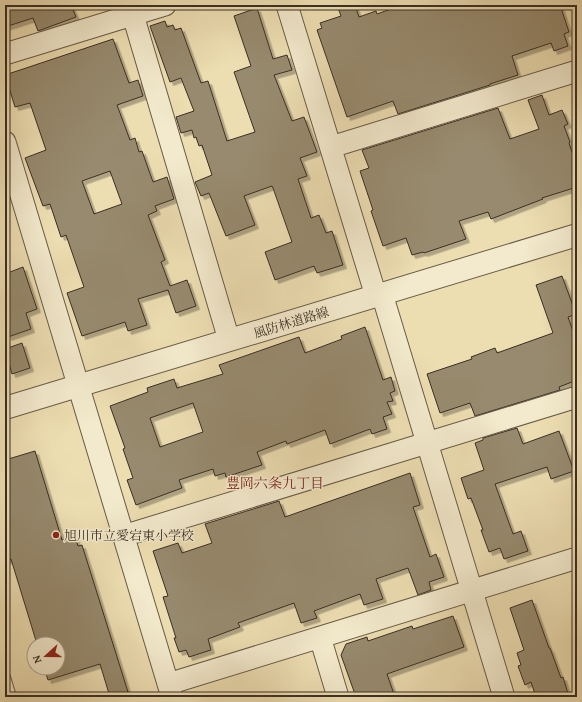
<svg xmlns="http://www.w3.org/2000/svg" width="582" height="702" font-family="'Gentium Book Plus','Noto Serif JP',serif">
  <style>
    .building { fill: #978a6e; stroke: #3a2f25; fill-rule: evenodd; filter: url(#shadow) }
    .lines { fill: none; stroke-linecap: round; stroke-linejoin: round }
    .service-casing { stroke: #675b48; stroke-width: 12 }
    .minor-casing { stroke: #675b48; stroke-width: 23 }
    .tertiary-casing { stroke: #675b48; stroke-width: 24 }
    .service { stroke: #f3eacd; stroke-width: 10 }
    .minor { stroke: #f3eacd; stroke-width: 21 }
    .tertiary { stroke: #f3eacd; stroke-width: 22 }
    .poi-dot { fill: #8f2418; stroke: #f3eacd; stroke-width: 1.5 }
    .labels { text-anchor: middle; stroke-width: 3; stroke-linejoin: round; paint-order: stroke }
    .street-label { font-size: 13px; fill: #3a2f25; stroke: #f3eacd }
    .poi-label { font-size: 13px; fill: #3a2f25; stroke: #f3eacd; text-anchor: start }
    .neighbourhood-label { font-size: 14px; fill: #7a1f14; stroke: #f3eacd }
  </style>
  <defs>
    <filter id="shadow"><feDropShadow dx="3.5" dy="3.5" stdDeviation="0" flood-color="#0004"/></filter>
  </defs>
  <rect width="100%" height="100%" fill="#eddeb2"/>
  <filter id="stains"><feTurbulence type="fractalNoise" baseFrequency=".005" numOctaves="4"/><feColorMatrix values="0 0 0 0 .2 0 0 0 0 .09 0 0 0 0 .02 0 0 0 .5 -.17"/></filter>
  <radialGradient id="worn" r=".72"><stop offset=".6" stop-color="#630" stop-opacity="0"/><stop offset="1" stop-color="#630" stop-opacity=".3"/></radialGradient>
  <path class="building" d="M5,5H71L76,17L38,31L33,18L5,27Z
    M337,5H355L359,17L376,11L377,14L402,5H560L569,32L564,34L568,46L554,51L551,43L512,56L518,75L490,84V85L398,114L393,101L347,117L317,30L322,28L320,23L341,16Z
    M257,8L273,59L287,55L292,70L274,75L292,121L304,117L317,152L300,158L307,176L298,179L311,218L319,215L326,233L332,231L343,265L317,273L314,266L275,280L265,252L292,242L273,188L272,186L244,196L255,225L226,236L209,193L201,196L195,182L212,175L202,145L199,146L196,137L194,138L192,130L181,133L176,117L194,111L181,78L170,82L150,26L165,21L167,27L173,25L175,30L181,28L201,83L208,81L227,141L255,132L234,72L251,66L234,16Z
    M113,39L129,83L138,80L143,96L117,105L130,140L135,138L139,152L142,151L153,182L167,177L174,199L155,206L157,211L148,215L165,260L161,262L170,286L187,280L196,306L176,313L168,290L138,299L147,325L128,331L125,322L82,336L67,293L84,287L66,235L61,237L50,204L43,206L25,158L46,150L30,103L15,107L5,75ZM110,171L122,204L94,214L82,181Z
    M542,95L549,115L562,110L568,124L564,126L570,142L569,143L577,167V187L542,198L543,199L491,219L488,212L459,221L466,239L424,253L423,252L412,255L406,238L383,246L371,211L373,210L360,171L369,168L362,150L498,108L510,139L539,129L528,100Z
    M23,267L37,309L26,313L31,329L8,337L5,327V274Z
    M562,276L576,314L568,317L577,343V380L559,387L560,390L475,416L470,403L440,413L427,374L472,359L471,357L495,348L497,353L553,333L536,285Z
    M365,327L383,380L391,377L395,391L390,393L393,401L387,402L392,414L383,417L387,429L372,434L370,429L330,444L325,430L287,444L286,441L257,452L262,465L226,477L225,473L215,476L213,469L179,480L182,488L136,505L127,480L133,478L123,449L125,448L110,406L148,392L147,388L174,379L177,388L223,374L219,365L299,337L305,353L342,339L341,336ZM193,403L203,432L160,447L150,418Z
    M22,343L30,368L12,374L5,349Z
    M517,428L523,444L559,431L574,471L551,479L547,467L495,484L513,534L521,531L528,551L504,559L500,548L489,552L481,530H483L471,498L468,499L461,478L484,470L475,443L483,440V438Z
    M35,451L62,540L75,536L78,546L82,545L128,692L110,697L100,664L48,680L44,668H58V644H37L11,559L5,561V460Z
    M410,473L420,505L413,507L430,557L436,554L444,577L429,582L431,590L418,595L408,568L376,579L383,599L364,605L360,594L314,611L317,618L301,623L294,603L238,623L240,627L208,639L211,650L189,657L186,650L179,652L174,638H176L163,597L168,596L153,551L178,543L182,553L212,543L205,524L279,501L285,517Z
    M532,600L549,648H550L561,678L563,677L569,697H536L531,682L525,685L518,666L521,665L517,653L524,650L510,608Z
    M453,616L464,647L387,674L395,697H356L341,655L346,644L367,637L368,641L412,626L413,629Z"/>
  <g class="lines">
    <defs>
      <path id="service" d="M5,677L11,697"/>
      <path id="minor" d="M130,5L229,340
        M287,5L376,296
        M5,54L165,5
        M5,142L172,697
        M331,147L577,71
        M382,294L504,697
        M123,536L577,397
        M320,637L338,697
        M168,684L577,558"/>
      <path id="tertiary" d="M5,408L577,235"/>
    </defs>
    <use href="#service" class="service-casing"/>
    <use href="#minor" class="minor-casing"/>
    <use href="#tertiary" class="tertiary-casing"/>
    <use href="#service" class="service"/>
    <use href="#minor" class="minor"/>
    <use href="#tertiary" class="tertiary"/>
  </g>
  <circle class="poi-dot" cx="56" cy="535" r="4"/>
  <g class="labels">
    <g class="street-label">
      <text transform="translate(291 322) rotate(-17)" y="5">風防林道路線</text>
    </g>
    <g class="poi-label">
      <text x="64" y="540">旭川市立愛宕東小学校</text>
    </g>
    <g class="neighbourhood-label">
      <text x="275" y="488">豊岡六条九丁目</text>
    </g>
  </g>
  <rect width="582" height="702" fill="none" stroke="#eddeb2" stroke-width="20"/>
  <rect x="6" y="6" width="570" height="690" fill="none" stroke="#3a2f25" stroke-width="2"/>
  <rect x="10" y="10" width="562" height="682" fill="none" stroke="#3a2f25"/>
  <g transform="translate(46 656) rotate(249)"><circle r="19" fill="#f3eacd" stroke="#a99f8a"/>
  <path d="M0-3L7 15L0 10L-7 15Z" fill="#8f2418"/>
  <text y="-6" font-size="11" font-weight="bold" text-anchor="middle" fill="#3a2f25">N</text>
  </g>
  <rect width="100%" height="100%" filter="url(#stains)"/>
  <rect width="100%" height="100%" fill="url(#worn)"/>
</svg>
